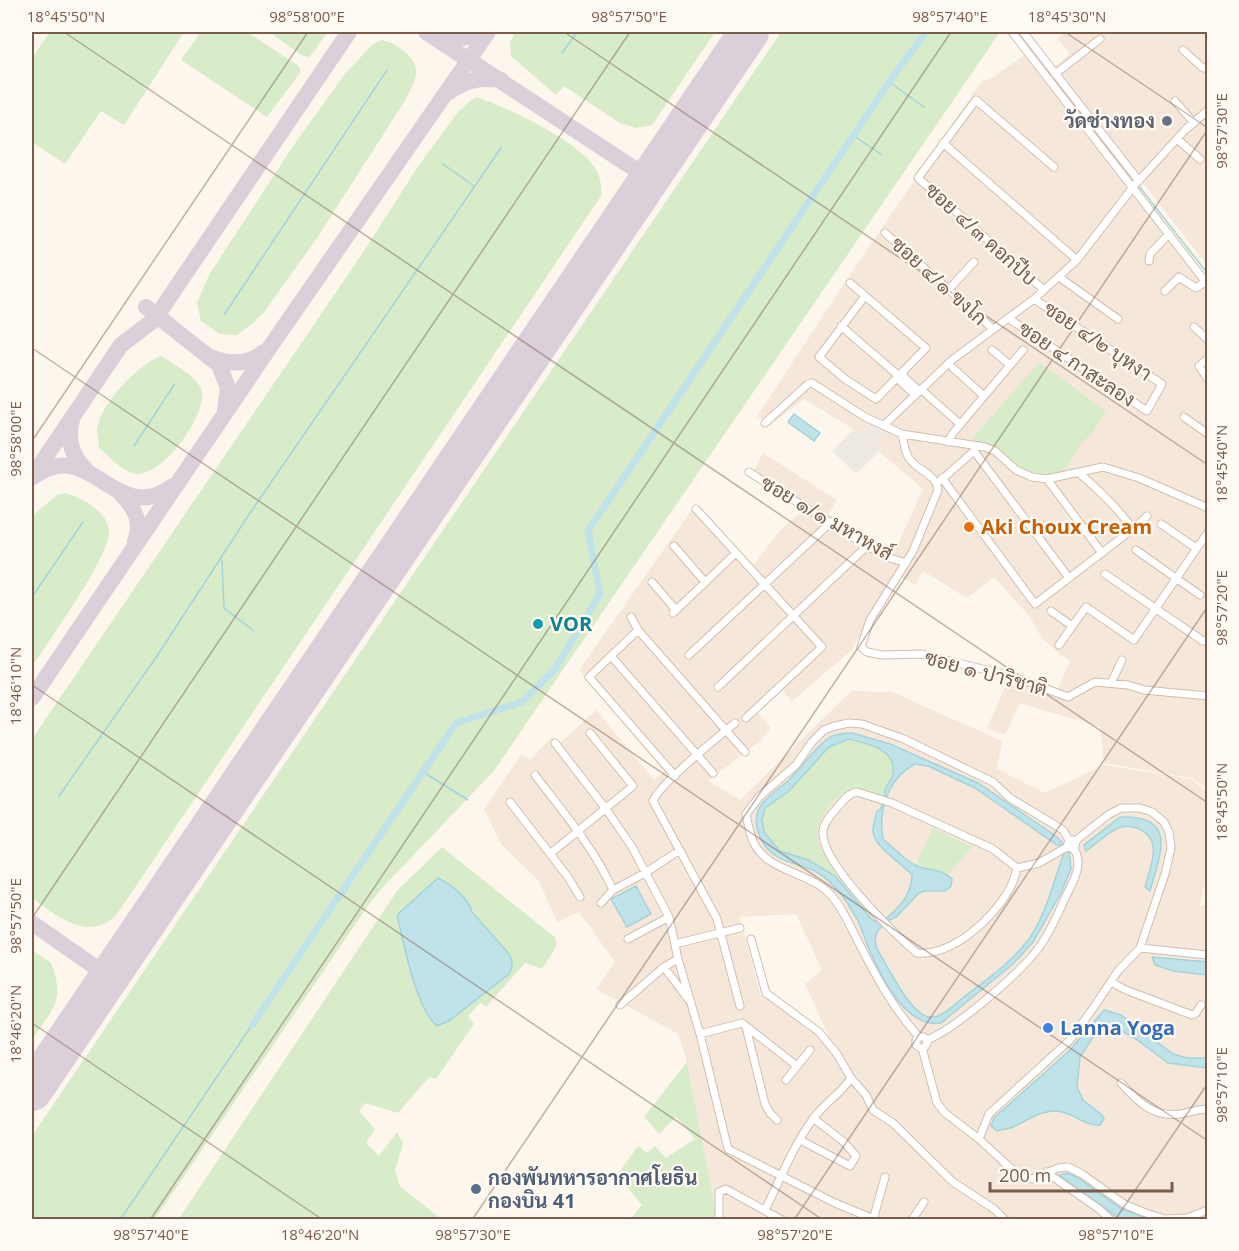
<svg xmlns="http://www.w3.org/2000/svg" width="1239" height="1251" font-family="'Open Sans',Sarabun,sans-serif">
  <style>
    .residential { fill: #f5e8da; fill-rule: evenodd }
    .industrial { fill: #efe9e4 }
    .green { fill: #d8ecc9; fill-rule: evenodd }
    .water { fill: #bfe3e8; stroke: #a5d3da; stroke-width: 1.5; fill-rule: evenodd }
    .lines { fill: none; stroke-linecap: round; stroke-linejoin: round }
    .stream { stroke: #a5d3da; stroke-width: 1.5 }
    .canal { stroke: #bfe3e8; stroke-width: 7 }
    .taxiway { stroke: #dbcfda; stroke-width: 16 }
    .runway { stroke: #dbcfda; stroke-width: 40 }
    .minor-casing { stroke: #d1beb0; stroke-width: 9 }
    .minor { stroke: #fff; stroke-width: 7 }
    .ticks { fill: none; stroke: #7a5c4d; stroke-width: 1.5; stroke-opacity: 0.45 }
    .worship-dot { fill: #6b7280; stroke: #fffaf3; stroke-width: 2 }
    .food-dot { fill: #e8710a; stroke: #fffaf3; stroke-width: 2 }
    .culture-dot { fill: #0f9aa8; stroke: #fffaf3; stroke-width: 2 }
    .shop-dot { fill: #3f7fe0; stroke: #fffaf3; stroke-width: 2 }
    .service-dot { fill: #5c6f8a; stroke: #fffaf3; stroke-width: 2 }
    .labels { text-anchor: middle; stroke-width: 4.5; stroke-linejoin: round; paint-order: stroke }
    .worship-label { font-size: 20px; font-weight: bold; fill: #5b616d; stroke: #fffaf3; text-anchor: end }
    .street-label { font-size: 20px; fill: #7a5c4d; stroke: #fffaf3 }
    .food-label { font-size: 20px; font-weight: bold; fill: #c56008; stroke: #fffaf3; text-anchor: start }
    .culture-label { font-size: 20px; font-weight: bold; fill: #0d838f; stroke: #fffaf3; text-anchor: start }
    .shop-label { font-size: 20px; font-weight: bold; fill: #366cbe; stroke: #fffaf3; text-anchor: start }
    .service-label { font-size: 20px; font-weight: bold; fill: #4e5e75; stroke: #fffaf3; text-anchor: start }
    .neatline { fill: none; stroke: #7a5c4d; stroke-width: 2 }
    .ticks-label { font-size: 15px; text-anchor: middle; fill: #7a5c4d }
  </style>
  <rect width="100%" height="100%" fill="#fdf6ec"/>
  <path class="residential" d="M1068,32H1207V265L1053,68L1070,54L1057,38Z
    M1025,55L1207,291V788L1191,778L1104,763L1100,727L1020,703L1005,735L987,728L1011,673L1057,691L1070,661L1058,653L1041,637L1030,617L994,577L967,598L923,571L915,585L896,574L851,651L792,701L781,689L757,712L771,728L759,742L708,781L740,800L851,691L892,692L1002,741L997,769L1045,793L1104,765L1191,779L1207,792V873L1200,905L1208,906L1207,1219H717L687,1062L678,1034L596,989L615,962L579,912L557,922L539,881L501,844L484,809L521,755L531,760L552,736L559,744L596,710L654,780L664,772L579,670L695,505L752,567L782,528L804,510L751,477L763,453L837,500L829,514L894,553L923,489L850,427L804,399L770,425L757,416L858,263L983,79L987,81ZM796,914L822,970L805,984L835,1050L760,994L740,917Z"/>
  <path class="industrial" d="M872,422L890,430L875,446L879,452L856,474L832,451L853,430L862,434Z"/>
  <path class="green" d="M50,32H184L124,125L101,111L65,164L32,142V58Z
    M201,32H247L300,67V73L267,117L181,60Z
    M269,32H327L313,53L309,57L303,56Z
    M515,32H715L652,125L636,128L620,123L564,86L556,95L511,56L510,43Z
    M781,32H1000L493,772L382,888L367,907L155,1219H32V1136Z
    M382,40C390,42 397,45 404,51C424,67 415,80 406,99L317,238L264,312L252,324L237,335L220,334L201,321L197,303L209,275L293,146L344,75L373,44Z
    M477,97C508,108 574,139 593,165C600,174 602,185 601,196L115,917C86,941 57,916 32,898V739L364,251L419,165L458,112L470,101Z
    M161,356C172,363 200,378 202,392C206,416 163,476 137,474C123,472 110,457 99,448C99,442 97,435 97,429C101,403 137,365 161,356Z
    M1039,362L1106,411L1092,434L1082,442L1064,471L1051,474H1034L1019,467L998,448L972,439Z
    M65,493C82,498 106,510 109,530C112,554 47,643 32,667V516L57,495Z
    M847,739C866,743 897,749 893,774C891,782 884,788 885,797L855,787C850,789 843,792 839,796C829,804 816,823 817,836C819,858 862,901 877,918L873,920L849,894L808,860L780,851L764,832L762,819L765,808L788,792L829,747Z
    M933,828L972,847L948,874L920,867L917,862Z
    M442,847L556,938V947L542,969L525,963L486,1007L480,1003L468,1016L474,1024L436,1079L429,1077L398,1113L365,1103L359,1111L375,1129L366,1143L379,1156L397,1132L403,1143L395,1171L400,1186L441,1219L178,1220L397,891ZM472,912L509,954L512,967L509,974L449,1021Z
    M32,950L51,963C66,1001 52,1009 32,1040Z
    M687,1062L717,1219H630L642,1205L617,1175L638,1146L647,1153L655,1146L666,1158L695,1139L676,1117L659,1134L644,1117Z"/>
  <path class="water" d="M794,414L820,433L814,441L788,422Z
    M852,733L890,744L978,783L1053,834L1062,842L1066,850L1069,851L1071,869L1061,893L1033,942L1014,963L941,1023C907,1029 881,977 870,951C865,941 863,931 858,921C849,904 835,883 818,873C805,865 788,864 776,856C760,845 749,821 762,804C769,795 780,788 789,780C800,769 821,740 834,735C839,734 846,733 852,733ZM848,739C866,743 897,749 893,774C892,780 886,785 885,792C884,798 883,804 880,810L877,811C876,817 873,824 873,830C872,846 902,863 912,875C912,895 897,911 881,922L872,920L835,876L808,860L780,851L764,832L762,819L765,808L788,792L829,747ZM915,764L928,766L975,788L1057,845H1062L1065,850C1054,879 1047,913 1029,939C1012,962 986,980 964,997C955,1004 941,1019 929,1017C910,1014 887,965 877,949L875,940L877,932L887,921L896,917L918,894L924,891H945L951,886L952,879C943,869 929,871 917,866C904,860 894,848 883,839C878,810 888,778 915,764Z
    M1120,817C1179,815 1160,854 1150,891L1145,887C1150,867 1164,840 1139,829C1133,826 1123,825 1116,829C1106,834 1096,844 1086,851L1084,845Z
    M438,878C451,885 468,897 472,912L509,954C513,962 513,966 509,974L449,1021L437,1026C415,1007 404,943 397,915Z
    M636,886L651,914L627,927L611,899Z
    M1152,957L1207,962V975L1173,971L1155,965Z
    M1104,1010L1121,1015L1173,1054L1187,1058H1207V1068L1168,1063L1136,1039L1118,1029L1093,1037L1080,1057L1077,1087L1083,1100L1102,1115L1104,1119L1100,1125C1082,1126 1073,1111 1055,1111C1039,1111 1029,1120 1015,1126C1010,1129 1003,1129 997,1131L991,1126L994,1118L1070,1050Z
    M1068,1173L1078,1178L1120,1208L1149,1219H1120L1059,1175Z"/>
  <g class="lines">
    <path class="stream" d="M663,32V33
      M1020,33L1129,174
      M562,53L577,32
      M889,82L924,107
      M853,135L882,155
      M443,164L474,186
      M1138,185L1208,274
      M224,315L387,70
      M134,446L174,385
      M222,560L224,608L254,631
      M769,584L784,601
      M32,597L83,522
      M423,772L468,800
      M59,796L157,656L250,513L501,148
      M120,1220L252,1025"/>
    <path class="canal" d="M252,1025L456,723L522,702L555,669L600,594L588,531L889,82L926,32"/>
    <path class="taxiway" d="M426,32L650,179
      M437,37C453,40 467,39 482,32
      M449,92C466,80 480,77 501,80
      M146,307L219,365L228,388L225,410
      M211,357C230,365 248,365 264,352
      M72,420C66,440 72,456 86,470
      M32,477L121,345L154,320L349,32
      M33,477C92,434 114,529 173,486
      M121,494C134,507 143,522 135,541
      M32,698L270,347L488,32
      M32,923L108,976"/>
    <path class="runway" d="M32,1091L749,32"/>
    <defs>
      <path id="minor" d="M1012,32L1208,285
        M1023,32L1139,181
        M1183,50L1203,68H1208
        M1055,74L1100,39
        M1175,101L1194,123
        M1177,139L1200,159
        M943,143L1077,260
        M885,233L992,328
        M1149,261L1150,254L1169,234
        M1059,277L1118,319
        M850,283L926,348L876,399L845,379L819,357L865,296
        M949,289L974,262
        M1044,290L918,178L976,100L1054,167
        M1165,291L1179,277L1196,288L1205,282
        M1008,318L1147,411L1162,384L1034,299
        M841,326L899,376
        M1194,327L1208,340
        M992,350L1010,365
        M953,368L984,396
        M901,374L919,391
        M897,378L915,395
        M1207,378L1199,366L1208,358
        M925,393L960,424
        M1184,417L1208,434
        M765,423L808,384L812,383L865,417L902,434L985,447L995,451L1016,470L1032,477L1047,479L1103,467L1139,478L1208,508
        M884,425L952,360L1034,299L1077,260L1133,187L1185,130L1208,110
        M902,434C904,442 904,451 909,458C917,471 936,473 938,490L913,551L870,620L861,647L867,652L882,655L922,654L950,661L1015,677L1068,697L1095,682L1128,685L1144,690L1208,696
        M948,442L953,433L1023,350
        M974,451L1069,578
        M749,472L867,546L887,557L906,563
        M1079,473C1100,491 1117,507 1133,529
        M942,478L1035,604L1133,529L1147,516
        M1047,479L1102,553
        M940,481L974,451L975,448
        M696,509L822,647L746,718
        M1161,524L1196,548
        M674,546L705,582
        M1136,550L1200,595
        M1105,574L1203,641
        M652,582L676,610
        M1051,611L1072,626
        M673,613L736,553
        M631,617L638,630L745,752
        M638,630L589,677L675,776
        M1059,645L1086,607L1134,640L1208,532
        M689,655L831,522
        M611,656L713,773
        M1111,683L1122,660
        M718,687L867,546
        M735,723C719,736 659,785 653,801L717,919L740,1006
        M555,743L606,809L632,847L669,917L678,959L700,1034L728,1149L835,1203L876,1220
        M535,775C563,812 594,848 613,890
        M857,792L892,803L993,849L1017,868C1015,875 1013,884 1009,890C992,919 953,956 917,953C893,933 823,864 823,834C822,825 830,816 836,809C842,802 847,794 857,792Z
        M510,802L568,877L580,897
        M551,853L633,786L590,733
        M1017,868L1039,863L1067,847
        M601,903L613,890L645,873L680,850
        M628,939L669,917
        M751,939L766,993L819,1032L837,1054L851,1078L866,1095L873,1110L893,1123L953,1182L994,1209L1005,1220
        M675,944L740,928
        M1140,948L1208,955
        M664,967L688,999
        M1111,982L1126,990L1192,1015L1196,1013L1201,1005
        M620,1005L664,967L678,959
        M746,1027L765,1104L770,1113L777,1120
        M700,1034L742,1023L797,1066
        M919,1037L916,1040V1045L920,1048H924L927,1044V1040L924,1037H919C894,1009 879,982 862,949C852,931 844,909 830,894C808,871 766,872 753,841C749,832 748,823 746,814L760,796L796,765L812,742L824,730L835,726L849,723L862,724L904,739L993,782L1010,798L1063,830L1069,840H1073L1076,842L1074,849L1067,847L1069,840
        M927,1040C955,1029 1023,971 1040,946C1051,931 1058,913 1066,896C1073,882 1084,864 1074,849
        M922,1048L937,1103L945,1113L979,1139L1020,1177L1032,1179L1058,1168L1068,1167L1082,1174L1124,1204L1143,1212L1165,1219L1187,1218L1208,1210
        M786,1080L810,1050
        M1121,1083C1137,1101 1153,1118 1180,1114C1189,1113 1198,1109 1208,1109
        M979,1139L989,1114L1070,1040L1094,1007L1118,971L1140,948L1165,874L1171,848L1169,832L1164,822L1152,812L1140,808H1121L1108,815L1075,841
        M800,1140L850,1166L856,1156L844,1142L813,1118
        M1046,1172L1099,1209L1111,1220
        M765,1210C780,1180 793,1146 813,1119C824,1103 841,1094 851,1078
        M719,1220V1192L726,1189L782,1220
        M873,1220L885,1177
        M912,1220L924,1202"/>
    </defs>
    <use href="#minor" class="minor-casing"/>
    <use href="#minor" class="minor"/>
  </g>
  <path class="ticks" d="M64,32L1208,803M564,32L1208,465M1065,32L1208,128M32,348L1208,1141M32,441L308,32M32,685L823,1220M32,918L630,32M32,1023L323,1220M150,1220L951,32M472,1220L1208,129M794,1220L1208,606M1115,1220L1208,1083"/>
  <circle class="worship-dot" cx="1167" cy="121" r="6"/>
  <circle class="food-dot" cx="969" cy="527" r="6"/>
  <circle class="culture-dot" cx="538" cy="624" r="6"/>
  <circle class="shop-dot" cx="1048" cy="1028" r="6"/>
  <circle class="service-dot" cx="476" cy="1189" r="6"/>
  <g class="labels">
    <g class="worship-label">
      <text x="1155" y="128">วัดช่างทอง</text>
    </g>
    <g class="street-label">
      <text transform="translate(981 234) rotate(42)" y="7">ซอย ๔/๓ ดอกปีบ</text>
      <text transform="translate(939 281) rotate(42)" y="7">ซอย ๔/๑ ฃงโก</text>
      <text transform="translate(1098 341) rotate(34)" y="7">ซอย ๔/๒ บุหงา</text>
      <text transform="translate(1077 364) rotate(34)" y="7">ซอย ๔ กาสะลอง</text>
      <text transform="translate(827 518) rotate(30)" y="7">ซอย ๑/๑ มหาหงส์</text>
      <text transform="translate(986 673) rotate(15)" y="7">ซอย ๑ ปาริชาติ</text>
    </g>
    <g class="food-label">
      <text x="981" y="534">Aki Choux Cream</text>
    </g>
    <g class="culture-label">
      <text x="550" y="631">VOR</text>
    </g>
    <g class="shop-label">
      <text x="1060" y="1035">Lanna Yoga</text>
    </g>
    <g class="service-label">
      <text x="488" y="1185">กองพันทหารอากาศโยธิน<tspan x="488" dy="23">กองบิน 41</tspan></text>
    </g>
  </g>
  <rect width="1239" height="1251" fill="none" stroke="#fffaf3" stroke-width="66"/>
  <path d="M990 1182v9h182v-9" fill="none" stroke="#7a5c4d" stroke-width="3"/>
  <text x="999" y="1182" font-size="18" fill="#7a5c4d" stroke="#fffaf3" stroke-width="4.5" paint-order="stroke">200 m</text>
  <rect x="33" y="33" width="1173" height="1185" class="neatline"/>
  <g class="ticks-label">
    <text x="66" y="22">18°45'50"N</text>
    <text x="307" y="22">98°58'00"E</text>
    <text x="629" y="22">98°57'50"E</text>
    <text x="950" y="22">98°57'40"E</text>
    <text x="1067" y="22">18°45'30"N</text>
    <text transform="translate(1222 131) rotate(-90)" y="5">98°57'30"E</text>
    <text transform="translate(16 439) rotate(-90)" y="5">98°58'00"E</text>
    <text transform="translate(1222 464) rotate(-90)" y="5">18°45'40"N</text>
    <text transform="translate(1222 608) rotate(-90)" y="5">98°57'20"E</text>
    <text transform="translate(16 686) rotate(-90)" y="5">18°46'10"N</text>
    <text transform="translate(1222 802) rotate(-90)" y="5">18°45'50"N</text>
    <text transform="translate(16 916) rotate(-90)" y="5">98°57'50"E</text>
    <text transform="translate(16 1024) rotate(-90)" y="5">18°46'20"N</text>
    <text transform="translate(1222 1085) rotate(-90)" y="5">98°57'10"E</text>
    <text x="151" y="1240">98°57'40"E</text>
    <text x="320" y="1240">18°46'20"N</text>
    <text x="473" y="1240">98°57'30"E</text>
    <text x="795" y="1240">98°57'20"E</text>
    <text x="1116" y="1240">98°57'10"E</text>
  </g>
</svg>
